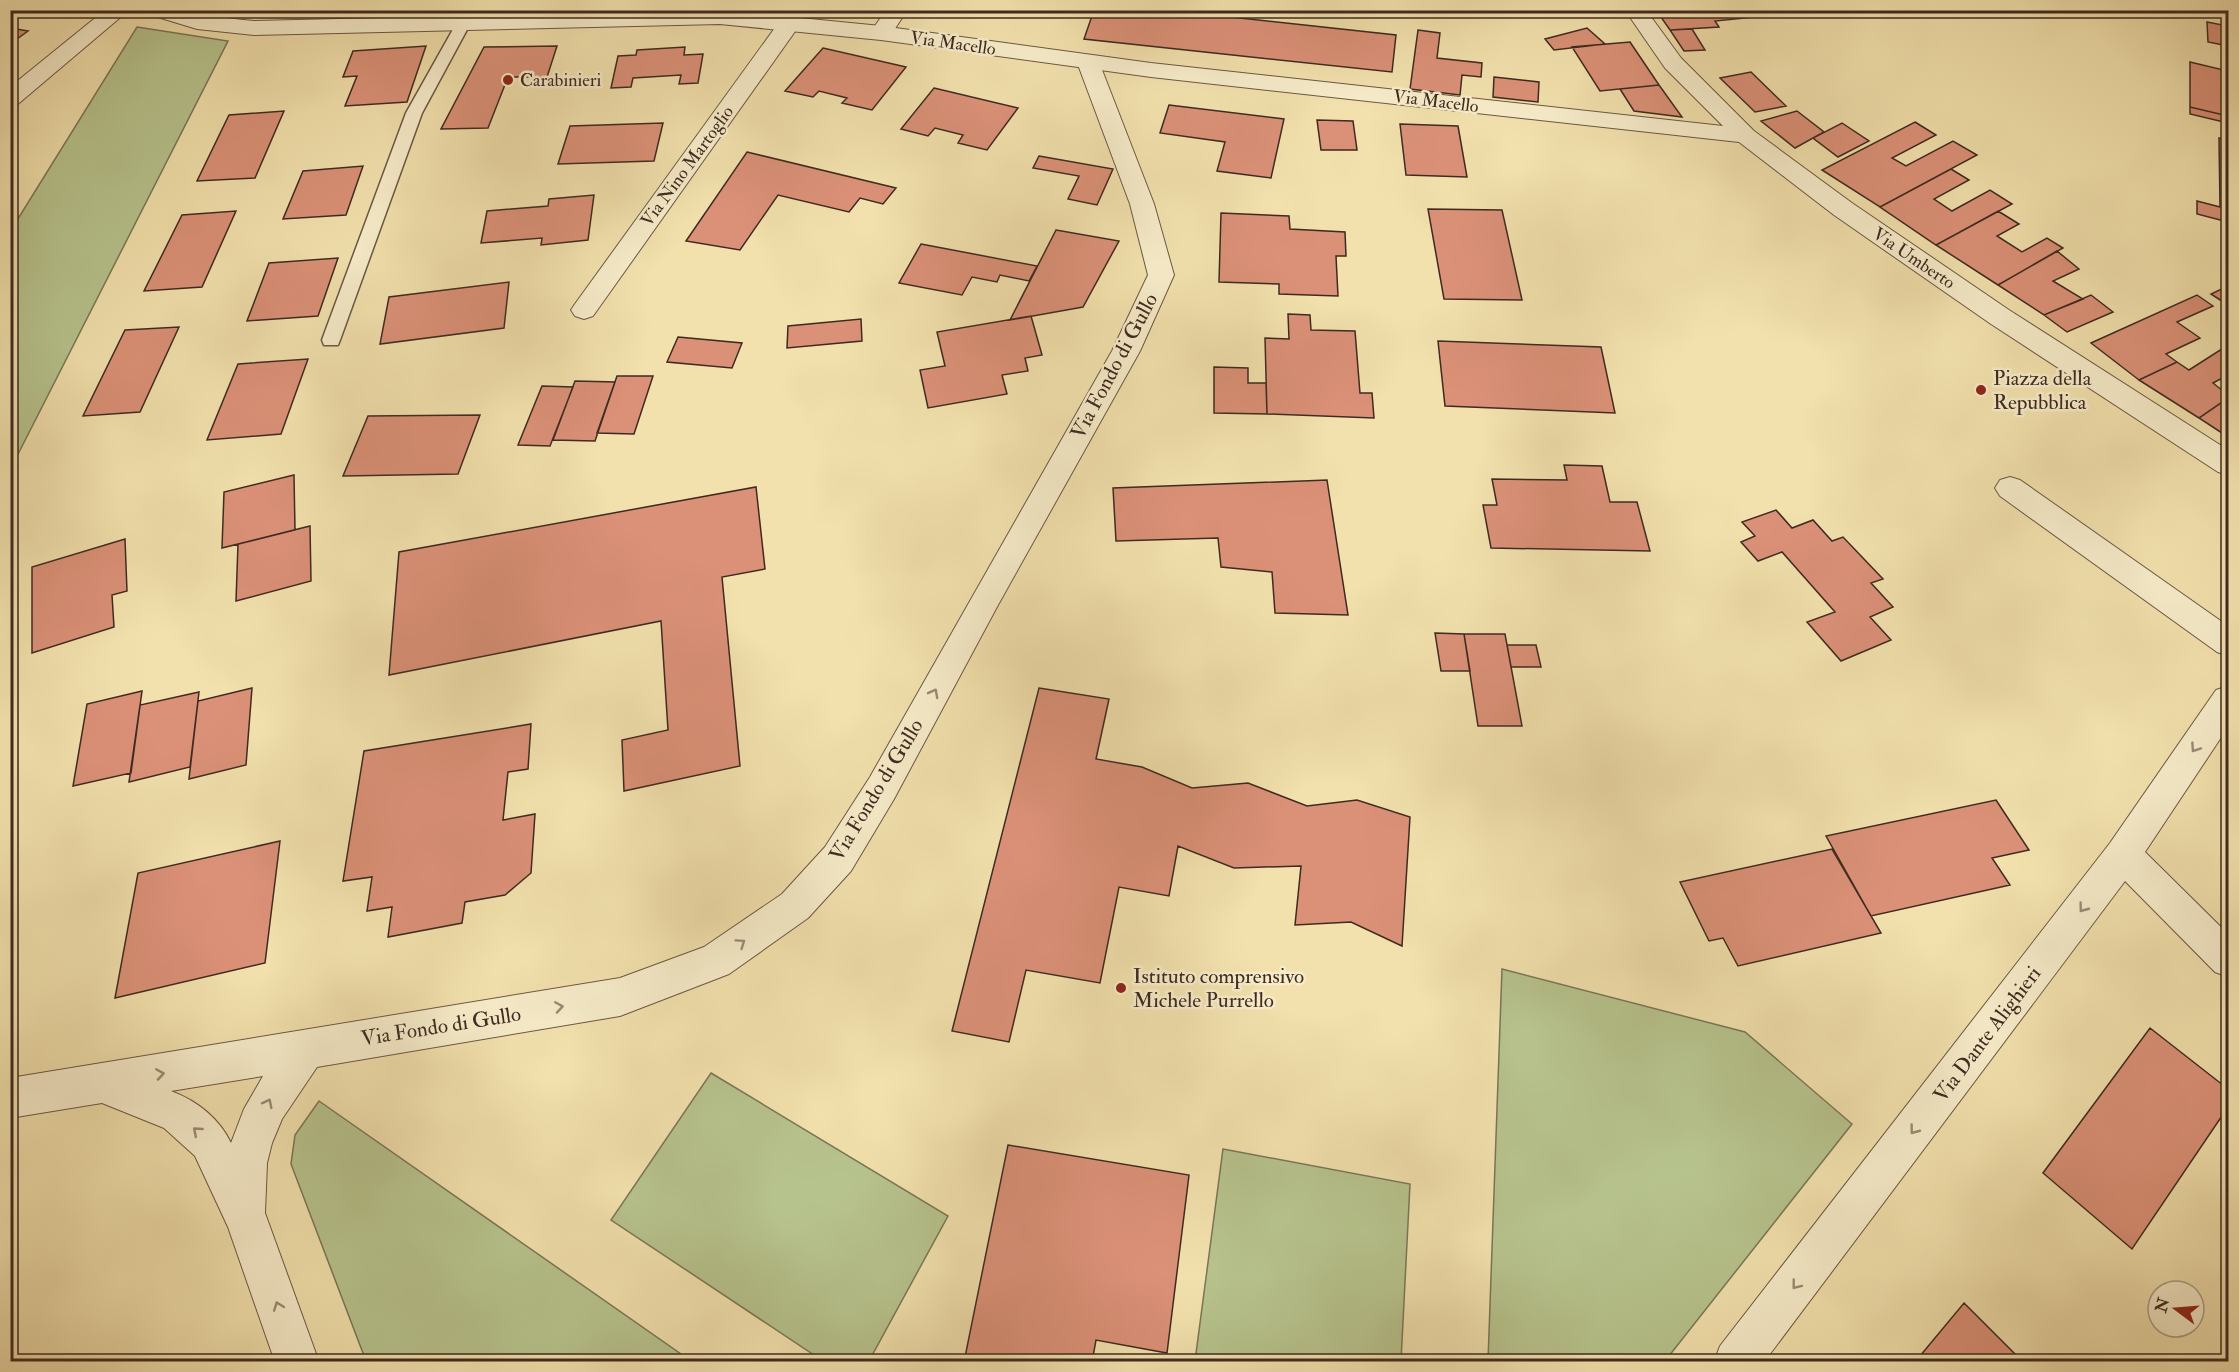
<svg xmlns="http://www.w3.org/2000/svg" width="2239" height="1372" font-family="'IM FELL Double Pica',serif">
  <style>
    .green { fill: #b7c38d; stroke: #7a7657; stroke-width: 1.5 }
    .building { fill: #db9178; stroke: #3e2a21; stroke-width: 1.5 }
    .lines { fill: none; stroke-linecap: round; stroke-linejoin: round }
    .service-casing { stroke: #6b5844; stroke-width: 3 }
    .minor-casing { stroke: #6b5844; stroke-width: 2 }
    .tertiary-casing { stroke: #6b5844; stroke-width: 2 }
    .service { fill: #f7ecca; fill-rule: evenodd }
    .minor { fill: #f7ecca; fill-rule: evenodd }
    .tertiary { fill: #f7ecca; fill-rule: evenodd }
    .oneway { stroke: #9a8b76 }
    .poi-dot { fill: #8f2418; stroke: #f7ecca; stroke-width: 2 }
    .labels { text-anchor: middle; stroke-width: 5; stroke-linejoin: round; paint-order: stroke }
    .far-street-label { font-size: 18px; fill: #3e2a21; stroke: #f7ecca }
    .far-poi-label { font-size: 18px; fill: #3e2a21; stroke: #f7ecca; text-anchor: start }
    .street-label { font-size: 21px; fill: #3e2a21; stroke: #f7ecca }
    .poi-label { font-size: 21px; fill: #3e2a21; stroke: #f7ecca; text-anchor: start }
  </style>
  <rect width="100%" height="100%" fill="#f2e1ad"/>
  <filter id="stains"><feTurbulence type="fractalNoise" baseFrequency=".00333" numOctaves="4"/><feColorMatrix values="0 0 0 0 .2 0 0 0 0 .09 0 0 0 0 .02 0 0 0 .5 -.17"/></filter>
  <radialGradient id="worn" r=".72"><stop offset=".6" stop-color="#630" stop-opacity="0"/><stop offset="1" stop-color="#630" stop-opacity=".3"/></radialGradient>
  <path class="green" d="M137,27L228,41L11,468V230Z
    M1502,969L1745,1032L1852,1124L1665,1361H1488Z
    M711,1073L948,1216L869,1361H823L611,1220Z
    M319,1101L691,1361H366L291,1164L295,1135Z
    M1223,1149L1410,1184L1401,1361H1195Z"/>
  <path class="building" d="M1094,10H1166L1396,35L1392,72L1084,39Z
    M1656,10H1771L1775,15L1715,21L1719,27L1670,30Z
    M2207,22L2228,26V46L2208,42Z
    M10,28L28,31L10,44Z
    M1587,28L1605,44L1554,50L1545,39Z
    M1692,29L1705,50L1684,51L1670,30Z
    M1418,30L1440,33L1437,58L1482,63L1481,77L1462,75L1460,95L1410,89Z
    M1630,42L1659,85L1600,91L1572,47Z
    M426,46L407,102L345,106L357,76L343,77L353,51Z
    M557,46L547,77H508L488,128L441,129L484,47Z
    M685,47L684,55L703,54L698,83L679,84L681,75L633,78L631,87L611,88L618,56L636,55L637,50Z
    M823,48L906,67L872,110L842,103L847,98L819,91L813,97L785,91Z
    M2190,62L2228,71V116L2190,107Z
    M1751,72L1786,106L1755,112L1720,78Z
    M1494,77L1539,82L1538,102L1493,97Z
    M1659,85L1682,117L1634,111L1620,89Z
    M934,88L1018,108L987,150L958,143L963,135L935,128L928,136L901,129Z
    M1169,105L1284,119L1271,178L1217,171L1225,142L1160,133Z
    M2190,107L2228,116V123L2190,114Z
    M284,111L255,178L197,181L229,115Z
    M1797,111L1824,132L1795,148L1761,121Z
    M1317,120L1353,121L1357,150H1321Z
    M1915,122L1936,135L1892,158L1906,166L1953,141L1977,155L1880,207L1822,170Z
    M663,123L654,161L558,164L570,126Z
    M1842,123L1869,141L1838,157L1813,138Z
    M1400,124L1458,126L1467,177L1406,175Z
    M2219,138L2228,140V222L2197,214V201L2220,207Z
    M747,152L896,188L883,204L860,198L849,212L778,195L740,250L686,241Z
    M1039,156L1113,169L1097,205L1068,199L1079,176L1033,168Z
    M363,166L346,215L283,219L303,171Z
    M1951,169L1969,180L1934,199L1952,211L1990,190L2012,204L1936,245L1880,207Z
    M594,195L588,240L541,245L542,238L481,243L487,211L548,206L549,199Z
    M1428,209L1502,210L1522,300L1444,299Z
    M236,211L202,287L144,291L182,215Z
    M1998,211L2019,224L1997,236L2022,252L2047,238L2063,248L1998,285L1936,245Z
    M1221,213L1289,216L1290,229L1345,232L1346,256H1336L1338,296L1279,294V284L1219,282Z
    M1056,230L1119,241L1083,307L1010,320Z
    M921,244L1037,266L1029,281L1000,275L997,282L972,277L962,295L899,283Z
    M2057,251L2079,269L2053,281L2083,299L2044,315L1998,285Z
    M338,258L318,316L247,321L269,263Z
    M509,282L504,328L380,344L389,297Z
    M2228,286V305L2211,294Z
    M2091,295L2113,312L2067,332L2044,315Z
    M2197,295L2213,306L2177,322L2200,338L2166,354L2177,362L2139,380L2091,343Z
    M1288,314L1310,315L1311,330L1355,331L1360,393H1372L1374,418L1267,414L1265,338L1289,339Z
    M1031,316L1042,355L1025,358L1028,371L1002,375L1007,394L928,408L920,370L945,366L937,332Z
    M861,319L862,341L787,348L788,326Z
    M179,327L140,412L83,416L125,330Z
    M678,337L742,343L732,368L667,362Z
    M1438,341L1601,347L1615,413L1445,406Z
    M2225,347L2228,349V375L2213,383L2228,395V398L2199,418L2139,380L2177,362L2189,370Z
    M308,359L281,434L207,440L238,364Z
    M1214,367L1248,368V383H1266L1267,414L1214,413Z
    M617,376H653L634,434L597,433Z
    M575,381L615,382L595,441L553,440Z
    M542,386L573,387L550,446L518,445Z
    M2228,398V429L2222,433L2199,418Z
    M480,415L458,474L343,476L368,416Z
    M1564,465L1602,466L1610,502H1637L1650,551L1491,548L1483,505H1497L1492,479L1567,480Z
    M294,475L295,530L222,548L224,492Z
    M1327,480L1348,615L1275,613L1272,572L1221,567L1218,538L1116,541L1113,488Z
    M756,487L765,569L722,577L740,766L624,791L622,740L668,730L661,621L389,675L399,552Z
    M1776,510L1792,528L1813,520L1832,541L1843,537L1883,579L1871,583L1893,607L1870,617L1891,640L1841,661L1807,622L1835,612L1782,552L1758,561L1741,542L1755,536L1742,522Z
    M310,526L311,581L236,601L238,544Z
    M125,539L127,591L112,595L114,627L32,653V567Z
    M1435,633L1464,634L1470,671H1441Z
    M1464,634H1505L1522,726H1478Z
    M1507,645H1536L1541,667H1511Z
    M252,688L246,765L189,779L198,701Z
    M1039,688L1109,699L1096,759L1142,767L1192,788L1248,783L1307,806L1357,800L1410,817L1402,946L1351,922L1295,925L1301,866L1234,868L1178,846L1169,896L1119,887L1100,983L1026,970L1009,1042L952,1031Z
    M142,691L131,773L73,786L87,704Z
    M199,692L190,767L129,782L140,705Z
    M531,724L528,769L508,772L503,820L535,814L531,873L505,895L465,902L462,923L388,937L392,907L367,911L372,877L343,881L364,751Z
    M1996,800L2029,850L1992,858L2010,885L1871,916L1826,836Z
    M280,841L265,963L115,998L138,873Z
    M1832,849L1881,933L1738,966L1723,938L1709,941L1680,882Z
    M2150,1028L2228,1089V1107L2132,1249L2043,1173Z
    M1008,1145L1189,1175L1167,1353L1096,1340L1092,1362H964Z
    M1964,1303L2023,1362H1915Z"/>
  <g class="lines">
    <defs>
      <path id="service" d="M463,20L470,24L422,113L340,340L338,345H324L322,340L406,113L456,24Z"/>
      <path id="minor" d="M105,10H129L18,104L10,106V87Z
        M497,10H519L510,28H494L491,23Z
        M886,10H907L889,38H873L870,33Z
        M790,16L798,18L801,23L593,316L584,319L575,316L571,310L575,304L782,18Z
        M1088,55L1096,57L1099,62L1154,204L1174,275L1140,351L998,605L894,799L851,871L808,918L729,974L620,1016L317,1067L282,1119L272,1143L267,1163L265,1213L319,1362H275L228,1227L195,1156L164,1128L102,1103L10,1118V1078L620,978L704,947L782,894L825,847L870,777L1112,351L1148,275L1130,204L1077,62L1080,57ZM263,1076L244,1109L231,1143C219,1118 197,1101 171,1091Z
        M2010,477L2020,480L2228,626V656L2217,652L2000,496L1995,488L2000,480Z
        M2228,686V727L2145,852L2228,934V977L2215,972L2125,881L1764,1362H1714L1720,1346L2110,843L2216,690Z"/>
      <path id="tertiary" d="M149,10C184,10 218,18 254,21L720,10L881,26L1151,63L1723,126L1665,68L1625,10H1646L1681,58L1754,131L1852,203L2009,310L2228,450V475L2218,472L1991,324L1834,215L1739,142L1151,77L881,40L720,24L254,35L197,29L151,15Z"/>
    </defs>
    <use href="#service" class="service-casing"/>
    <use href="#minor" class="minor-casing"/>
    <use href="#tertiary" class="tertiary-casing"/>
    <use href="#service" class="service"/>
    <use href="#minor" class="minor"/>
    <use href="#tertiary" class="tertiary"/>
  </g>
  <defs><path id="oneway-chevron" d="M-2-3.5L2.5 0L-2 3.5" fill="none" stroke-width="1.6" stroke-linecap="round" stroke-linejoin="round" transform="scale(1.5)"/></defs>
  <g class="oneway">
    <use href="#oneway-chevron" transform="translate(934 693) rotate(-62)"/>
    <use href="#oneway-chevron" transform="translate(2195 748) rotate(124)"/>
    <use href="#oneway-chevron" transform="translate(2083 908) rotate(127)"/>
    <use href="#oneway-chevron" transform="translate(741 943) rotate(-35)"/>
    <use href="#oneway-chevron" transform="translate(559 1007) rotate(-9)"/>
    <use href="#oneway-chevron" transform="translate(160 1074) rotate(-9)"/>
    <use href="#oneway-chevron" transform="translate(268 1103) rotate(-63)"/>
    <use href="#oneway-chevron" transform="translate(1914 1130) rotate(127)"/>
    <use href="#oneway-chevron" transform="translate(197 1131) rotate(-139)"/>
    <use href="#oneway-chevron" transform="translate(1796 1285) rotate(128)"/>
    <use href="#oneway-chevron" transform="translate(278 1306) rotate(-110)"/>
  </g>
  <g class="poi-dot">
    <circle cx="508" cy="80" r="6"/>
    <circle cx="1981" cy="390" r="6"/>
    <circle cx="1121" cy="988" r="6"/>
  </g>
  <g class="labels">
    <g class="far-street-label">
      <text transform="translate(953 43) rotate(8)" y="6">Via Macello</text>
      <text transform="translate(1436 101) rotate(7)" y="6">Via Macello</text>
      <text transform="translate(687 166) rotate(-54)" y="6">Via Nino Martoglio</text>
      <text transform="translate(1914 258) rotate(34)" y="6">Via Umberto</text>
    </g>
    <g class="far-poi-label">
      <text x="520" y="86">Carabinieri</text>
    </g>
    <g class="street-label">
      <text transform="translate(1114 366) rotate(-62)" y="7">Via Fondo di Gullo</text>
      <text transform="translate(876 790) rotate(-59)" y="7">Via Fondo di Gullo</text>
      <text transform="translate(441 1026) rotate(-9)" y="7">Via Fondo di Gullo</text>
      <text transform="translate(1987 1034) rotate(-53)" y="7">Via Dante Alighieri</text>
    </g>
    <g class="poi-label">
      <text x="1993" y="385">Piazza della<tspan x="1993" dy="24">Repubblica</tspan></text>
      <text x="1133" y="983">Istituto comprensivo<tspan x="1133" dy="24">Michele Purrello</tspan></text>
    </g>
  </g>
  <rect width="2239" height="1372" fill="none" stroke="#f2e1ad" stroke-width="36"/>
  <rect x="12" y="12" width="2215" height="1348" fill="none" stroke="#3e2a21" stroke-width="3"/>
  <rect x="18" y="18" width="2203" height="1336" fill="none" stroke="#3e2a21" stroke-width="1.5"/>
  <g transform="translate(2176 1309) rotate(286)"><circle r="28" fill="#f7ecca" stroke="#ad9e86" stroke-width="1.5"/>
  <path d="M0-4.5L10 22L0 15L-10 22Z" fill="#8f2418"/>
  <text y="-9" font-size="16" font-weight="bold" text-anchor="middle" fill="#3e2a21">N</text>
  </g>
  <rect width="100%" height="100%" filter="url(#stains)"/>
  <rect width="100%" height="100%" fill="url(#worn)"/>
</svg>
